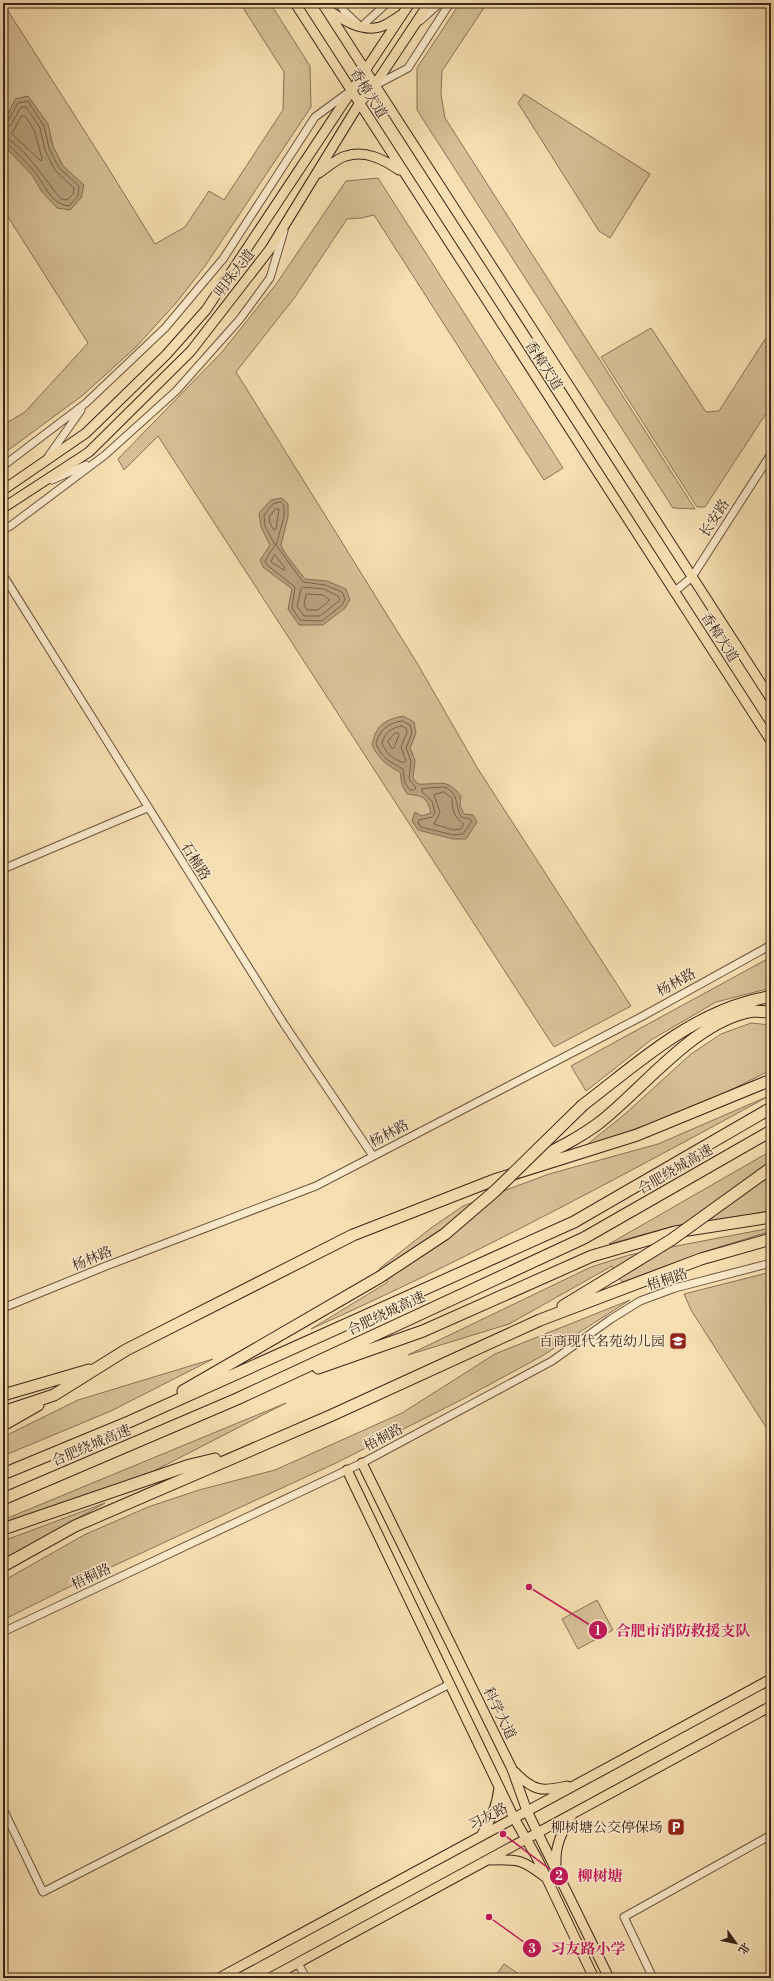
<svg xmlns="http://www.w3.org/2000/svg" width="774" height="1981" font-family="'Libre Bodoni','Noto Serif SC',serif">
  <style>
    .green { fill: #d7bf97; stroke: #8a7258 }
    .water { fill: #b7a07d; stroke: #866f55 }
    .lines { fill: none; stroke-linecap: round; stroke-linejoin: round }
    .shore { stroke: #7a624b; stroke-width: 1 }
    .minor-casing { stroke: #6b543f; stroke-width: 9 }
    .major-casing { stroke: #3c2519; stroke-width: 11 }
    .highway-casing { stroke: #3c2519; stroke-width: 13 }
    .minor { stroke: #faeacc; stroke-width: 7 }
    .major { stroke: #f7dfb1; stroke-width: 9 }
    .highway { stroke: #f7dfb1; stroke-width: 11 }
    .highway-bridge-casing { stroke: #3c2519; stroke-width: 13; stroke-linecap: butt }
    .highway-bridge { stroke: #f7dfb1; stroke-width: 11 }
    .labels { text-anchor: middle; stroke-width: 3; stroke-linejoin: round; paint-order: stroke }
    .street-label { font-size: 14px; fill: #3c2519; stroke: #faeacc }
    .poi-label { font-size: 14px; fill: #3c2519; stroke: #faeacc; text-anchor: end }
    .leader { fill: none; stroke: #c2185b; stroke-width: 1.5 }
    .callout-dot { fill: #c2185b; stroke: #faeacc; stroke-width: 1.5 }
    .mark-label { font-size: 12px; text-anchor: middle; font-weight: bold; fill: #fff }
    .callout-label { font-size: 15px; text-anchor: middle; font-weight: bold; fill: #c2185b; stroke: #faeacc; stroke-width: 3; stroke-linejoin: round; paint-order: stroke }
  </style>
  <rect width="100%" height="100%" fill="#f7dfb1"/>
  <filter id="stains"><feTurbulence type="fractalNoise" baseFrequency=".005" numOctaves="4"/><feColorMatrix values="0 0 0 0 .2 0 0 0 0 .09 0 0 0 0 .02 0 0 0 .5 -.17"/></filter>
  <radialGradient id="worn" r=".72"><stop offset=".6" stop-color="#630" stop-opacity="0"/><stop offset="1" stop-color="#630" stop-opacity=".3"/></radialGradient>
  <path class="green" d="M3,3L110,171L155,244L185,227L209,191L224,200L283,110L284,72L240,3H270L310,66L311,107L205,266L176,303L136,347L83,395L3,454V425L25,412L88,343L3,209Z
    M460,3H487L442,71L441,95L445,118L695,509L673,508L417,110V68Z
    M524,94L650,174L610,238L599,231L518,103Z
    M378,178L563,468L544,480L374,215L361,218L347,219L295,297L236,372L417,663L478,769L631,1006L554,1047L158,436L124,470L118,459L222,352L277,283L346,181Z
    M651,328L706,412L719,411L771,330V406L705,507H697L601,357Z
    M771,957V988L716,1002L651,1040L586,1091L571,1066Z
    M751,1023L771,1025V1070L694,1108L584,1147L625,1114L691,1054L721,1034Z
    M771,1095C620,1177 468,1259 311,1329L388,1282L379,1269L431,1228L463,1206L549,1174L658,1144Z
    M771,1151V1211L670,1227L609,1244Z
    M771,1228V1231L710,1250L622,1282L612,1266L509,1324L408,1355L591,1267L629,1255Z
    M771,1272V1435L691,1310L684,1294Z
    M630,1300L542,1356L461,1400L336,1463L83,1580L3,1620V1581L84,1535L148,1507L199,1490L275,1470L402,1413L495,1354Z
    M213,1359L111,1411L3,1456V1437L78,1400Z
    M286,1403L146,1475L3,1525V1520Z
    M105,1503L3,1560V1541Z
    M597,1600L613,1630L578,1649L562,1619Z
    M504,1964L525,1978H494Z"/>
  <path class="water" d="M28,96L48,124L53,146L63,166L84,185L81,198L70,210L57,208L42,192L32,175L5,147L3,125L15,99Z
    M282,498L288,504V517L281,545L285,553L305,579L327,581L346,589L350,600L345,608L323,625H299L288,609L292,589L263,567L260,560L270,545L261,527L259,513L271,500Z
    M403,716L414,722L416,733L410,748L415,760L413,778L418,784C440,785 446,777 461,796L460,805L464,814L473,815L477,822L466,839H453L418,830L412,821L415,812L422,816L431,813C427,797 423,796 407,794L402,785L400,772C386,765 379,759 372,745C376,725 384,720 403,716Z"/>
  <g class="lines">
    <path class="shore" d="M22,116H25L34,130L42,158L41,161L12,134Z
      M3,123L8,121L18,103L28,101L44,126L49,148L59,168L79,186L78,196L69,206C50,204 45,184 34,171C26,162 17,153 7,144L3,143
      M3,128L11,125L21,107H26L40,128L45,150L55,170L74,188L73,194L67,200L61,199C49,186 20,139 3,138
      M281,502L284,506V517L276,545L303,582L325,585L342,592L345,599L342,605L322,621L300,620L292,608L295,587L267,565L265,561L275,545L265,526L264,515L273,504Z
      M276,509H279L276,529L274,530L270,524L269,517Z
      M275,555L285,568L284,570L271,562Z
      M303,587L324,589L338,596L340,600L320,616H304L297,606L301,589Z
      M308,594L323,595L330,600L318,610H307L304,605L306,595Z
      M402,721L410,725L412,733L406,748L411,761L409,779L416,788L414,790H410L405,783L403,769C389,761 384,760 376,744C379,730 388,723 402,721Z
      M401,726L406,728L407,732L401,747L406,761L404,763C393,759 387,754 382,744C384,733 391,728 401,726Z
      M395,733H398L399,735L394,748L392,749L388,742Z
      M444,787C459,792 455,805 461,817L470,819L472,821L463,834L453,835L421,827L418,823L419,820L432,817L435,813L432,801L422,792V789Z
      M444,792L452,798C452,809 454,818 464,824L461,829L453,830L434,824L440,812L434,795Z"/>
    <defs>
      <path id="minor" d="M339,3L344,11L361,27L387,3
        M420,21L440,3
        M374,86L408,68L450,3
        M48,457L81,410
        M3,466L86,403L165,328L223,259L315,117L349,92
        M52,480L86,465
        M3,528L9,527L105,455L176,391L240,319L270,278L284,231
        M3,575L284,1024L373,1156
        M674,592L692,577L771,454
        M3,869L147,808
        M3,1308L106,1266L316,1186L641,1017L771,945
        M3,1632L362,1463L552,1361L611,1319L640,1301L675,1288L771,1263
        M3,1811H4L43,1892L450,1684
        M298,1963L306,1978
        M653,1978L624,1917L771,1835"/>
      <path id="major" d="M295,3L771,741
        M322,3L771,699
        M328,10C343,20 361,32 380,27C387,25 395,19 401,15
        M319,173C327,168 337,158 346,156C365,150 383,159 399,170
        M3,490L86,433L166,355L206,310L410,3
        M3,508L89,452L191,351L270,249L359,104L374,86L429,3
        M362,1463L512,1769L527,1811L609,1978
        M347,1470L514,1818L537,1858L594,1978
        M515,1772C533,1791 542,1792 567,1786
        M481,1836C491,1819 497,1806 499,1787
        M491,1860C519,1859 523,1860 545,1877
        M556,1864C555,1845 562,1832 572,1815
        M219,1978L771,1679
        M270,1978L771,1706"/>
      <path id="highway" d="M583,1105C633,1067 685,1019 747,1002C755,1000 763,997 771,997
        M521,1167C548,1153 575,1141 599,1123C643,1089 695,1020 753,1011C758,1011 765,1012 771,1012
        M563,1306L614,1275
        M318,1368L423,1331L592,1256L675,1232L771,1217
        M183,1391L380,1277
        M3,1395L89,1370
        M3,1412L54,1395L126,1350L353,1235L494,1180L637,1135L771,1080
        M3,1425L38,1405
        M3,1474L131,1421L574,1222L771,1108
        M3,1499L237,1399L584,1238L771,1131
        M3,1529L190,1465L215,1459
        M3,1566L75,1526L330,1416L540,1320L701,1259L771,1239"/>
    </defs>
    <use href="#minor" class="minor-casing"/>
    <use href="#major" class="major-casing"/>
    <use href="#highway" class="highway-casing"/>
    <use href="#minor" class="minor"/>
    <use href="#major" class="major"/>
    <use href="#highway" class="highway"/>
    <defs>
      <path id="highway-bridge" d="M614,1275L671,1240L771,1168
        M380,1277L445,1234L495,1191L583,1105"/>
    </defs>
    <use href="#highway-bridge" class="highway-bridge-casing"/>
    <use href="#highway-bridge" class="highway-bridge"/>
  </g>
  <defs>
    <symbol id="school-square" viewBox="-11 -11 22 22"><rect x="-9" y="-9" width="18" height="18" rx="4" fill="#8f2418" stroke="#faeacc"/><path d="M0-5L7-2L0 1L-7-2ZM-4 1L0 2.5L4 1V4Q0 6-4 4Z" fill="#fff"/></symbol>
    <symbol id="parking-square" viewBox="-11 -11 22 22"><rect x="-9" y="-9" width="18" height="18" rx="4" fill="#8f2418" stroke="#faeacc"/><path d="M-3.5-5.5H1a3.5 3.5 0 0 1 0 7H-1V5.5H-3.5ZM-1-3.4V-.6H.8a1.4 1.4 0 0 0 0-2.8Z" fill="#fff"/></symbol>
  </defs>
  <g fill-rule="evenodd">
    <use href="#school-square" x="668" y="1331" width="20" height="20"/>
    <use href="#parking-square" x="666" y="1817" width="20" height="20"/>
  </g>
  <g class="labels">
    <g class="street-label">
      <text transform="translate(369 93) rotate(58)" y="5">香樟大道</text>
      <text transform="translate(234 273) rotate(-52)" y="5">明珠大道</text>
      <text transform="translate(544 365) rotate(57)" y="5">香樟大道</text>
      <text transform="translate(714 518) rotate(-57)" y="5">长安路</text>
      <text transform="translate(720 637) rotate(57)" y="5">香樟大道</text>
      <text transform="translate(196 861) rotate(58)" y="5">石楠路</text>
      <text transform="translate(676 982) rotate(-29)" y="5">杨林路</text>
      <text transform="translate(389 1133) rotate(-28)" y="5">杨林路</text>
      <text transform="translate(675 1169) rotate(-30)" y="5">合肥绕城高速</text>
      <text transform="translate(92 1258) rotate(-22)" y="5">杨林路</text>
      <text transform="translate(667 1279) rotate(-18)" y="5">梧桐路</text>
      <text transform="translate(386 1313) rotate(-25)" y="5">合肥绕城高速</text>
      <text transform="translate(383 1437) rotate(-28)" y="5">梧桐路</text>
      <text transform="translate(91 1445) rotate(-23)" y="5">合肥绕城高速</text>
      <text transform="translate(91 1576) rotate(-25)" y="5">梧桐路</text>
      <text transform="translate(500 1713) rotate(64)" y="5">科学大道</text>
      <text transform="translate(488 1816) rotate(-28)" y="5">习友路</text>
    </g>
    <g class="poi-label">
      <text x="665" y="1346">百商现代名苑幼儿园</text>
      <text x="663" y="1832">柳树塘公交停保场</text>
    </g>
  </g>
  <path class="leader" d="M529 1587L598 1630M503 1834L559 1876M489 1917L532 1948"/>
  <g class="callout-dot">
    <circle cx="529" cy="1587" r="4"/>
    <circle cx="503" cy="1834" r="4"/>
    <circle cx="489" cy="1917" r="4"/>
    <circle cx="598" cy="1630" r="10"/>
    <circle cx="559" cy="1876" r="10"/>
    <circle cx="532" cy="1948" r="10"/>
  </g>
  <g class="mark-label">
    <text x="598" y="1635">1</text>
    <text x="559" y="1880">2</text>
    <text x="532" y="1953">3</text>
  </g>
  <g class="callout-label">
    <text x="683" y="1636">合肥市消防救援支队</text>
    <text x="600" y="1881">柳树塘</text>
    <text x="588" y="1954">习友路小学</text>
  </g>
  <rect width="774" height="1981" fill="none" stroke="#f7dfb1" stroke-width="16"/>
  <rect x="4" y="4" width="766" height="1973" fill="none" stroke="#3c2519" stroke-width="2"/>
  <rect x="8" y="8" width="758" height="1965" fill="none" stroke="#3c2519"/>
  <g transform="translate(736 1943) rotate(123)" stroke="#faeacc" stroke-width="3" paint-order="stroke">
  <path d="M0-3L7 15L0 10L-7 15Z" fill="#3c2519"/>
  <text y="-6" font-size="11" font-weight="bold" text-anchor="middle" fill="#3c2519">北</text>
  </g>
  <rect width="100%" height="100%" filter="url(#stains)"/>
  <rect width="100%" height="100%" fill="url(#worn)"/>
</svg>
